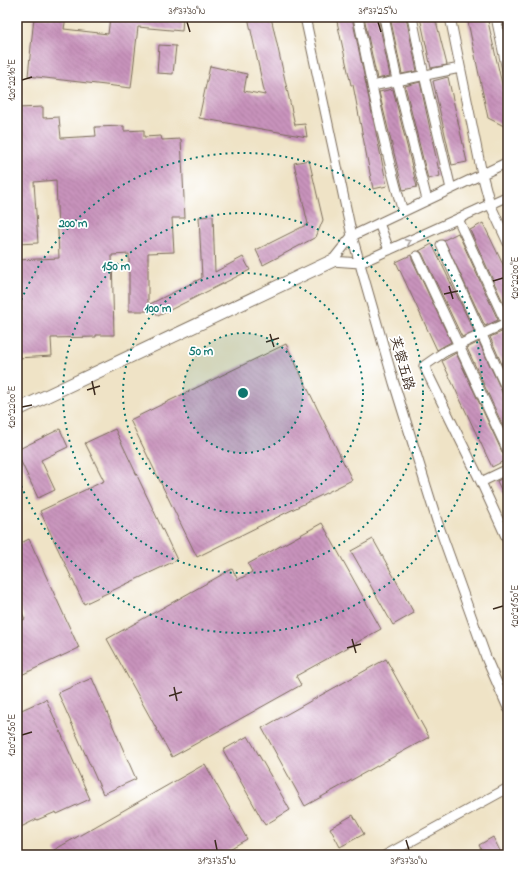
<svg xmlns="http://www.w3.org/2000/svg" width="525" height="872" font-family="'Indie Flower','LXGW WenKai TC',sans-serif">
  <style>
    .building { fill: url(#building-back-hatch) }
    .lines { fill: none; stroke-linecap: round; stroke-linejoin: round }
    .minor-casing { stroke: #7a6b59; stroke-width: 11 }
    .major-casing { stroke: #7a6b59; stroke-width: 14 }
    .minor { stroke: #fff; stroke-width: 9 }
    .major { stroke: #fff; stroke-width: 12 }
    .oneway { stroke: #a79f9a }
    .ticks { fill: none; stroke: #3b2a1e; stroke-width: 1.5 }
    .ring { fill: none; stroke: #0f766e; stroke-width: 2; stroke-dasharray: 2 4 }
    .labels { text-anchor: middle; stroke-width: 3.5; stroke-linejoin: round; paint-order: stroke }
    .street-label { font-size: 14px; fill: #3b2a1e; stroke: #fff }
    .centre { fill: #0f766e; stroke: #fff; stroke-width: 2 }
    .ring-label { font-size: 12px; text-anchor: middle; font-weight: bold; fill: #0f766e; stroke: #fff; stroke-width: 3.5; stroke-linejoin: round; paint-order: stroke }
    .neatline { fill: none; stroke: #3b2a1e; stroke-width: 1.5 }
    .ticks-label { font-size: 10px; text-anchor: middle; fill: #3b2a1e }
  </style>
  <defs>
    <pattern id="building-back-hatch" width="6" height="6" patternUnits="userSpaceOnUse"><rect width="6" height="6" fill="#c893bc"/><path d="M-1 5l2 2M0 0l6 6M5-1l2 2" fill="none" stroke="#a47898"/></pattern>
  </defs>
  <rect width="100%" height="100%" fill="#fff"/>
  <filter id="ink" filterUnits="userSpaceOnUse"><feTurbulence type="fractalNoise" baseFrequency=".025" numOctaves="2"/><feDisplacementMap in="SourceGraphic" scale="8" xChannelSelector="R" yChannelSelector="G"/><feConvolveMatrix kernelMatrix="1 2 1 2 8 2 1 2 1" color-interpolation-filters="sRGB"/></filter>
  <filter id="wash" filterUnits="userSpaceOnUse"><feTurbulence type="fractalNoise" baseFrequency=".012" numOctaves="4" result="noise"/><feDisplacementMap in="SourceGraphic" scale="16" xChannelSelector="R" yChannelSelector="G"/><feGaussianBlur stdDeviation="0.9" result="paint"/><feColorMatrix in="noise" values="0 0 0 0 0 0 0 0 0 0 0 0 0 0 0 0 0 1.4 0 .05"/><feComposite in="paint" operator="in"/></filter>
  <g filter="url(#wash)">
    <rect width="100%" height="100%" fill="#efe3c6"/>
    <g id="blocks">
      <path class="building" d="M34,17H66L64,29L108,34L110,17H183L182,31L138,27L131,88L28,76Z
        M248,17H271L295,125L305,124L307,137L199,118L210,66L247,74L244,91L265,95Z
        M336,17H352L387,186L373,189L353,85H351Z
        M364,17H378L390,76L377,79Z
        M390,17H406L417,71L402,74Z
        M420,17H435L447,65L431,68Z
        M467,17H487L506,102H508V128L488,118Z
        M502,17H508V42H507Z
        M159,45L176,46L173,74L157,73Z
        M448,77L467,162L452,165L433,81Z
        M420,82L440,176L428,179L405,86Z
        M393,89L417,187L403,190L379,92Z
        M43,107V118L59,117L61,138L96,136L95,127L124,126V131L144,130V137L161,136L162,140L181,139L185,218H172L174,252L148,253V305L202,278L199,217L213,216L215,272L243,257L250,270L158,316L155,311H129V254L112,255L114,335H96V337L51,338L52,356L17,358V260L59,258L56,180L34,182L38,243L17,244V141H20L17,108Z
        M309,160L323,220L316,237L263,265L256,250L308,224L294,163Z
        M483,223L508,275V313L470,230Z
        M458,233L498,320L485,326L444,240Z
        M432,244L474,331L462,337L422,253L419,251Z
        M411,255L412,259L451,342L437,350L396,262Z
        M504,331L508,333V378L490,337Z
        M479,342L503,394L508,398V437L467,348Z
        M286,344L352,480L197,557L130,420Z
        M456,353L503,454L508,457V459L492,467L442,361Z
        M60,429L68,447L41,460L55,490L38,498L17,453V450Z
        M115,429L177,560L84,604L40,511L104,481L85,443Z
        M508,476V504L497,481Z
        M322,523L381,629L296,676L301,685L172,757L107,639L232,569L238,580L252,572L248,564Z
        M29,539L79,648L17,677V623L25,619L17,603V545Z
        M373,539L414,613L393,625L351,551Z
        M386,659L429,737L305,806L262,728Z
        M92,678L136,779L103,794L58,693Z
        M46,699L90,799L57,814L56,812L37,820V819L17,829V712Z
        M248,736L290,810L265,825L223,750Z
        M205,764L247,839L219,855H57L54,850Z
        M353,815L364,834L340,847L330,828Z
        M493,837L502,855H484L479,845Z"/>
    </g>
  </g>
  <g filter="url(#ink)">
    <use href="#blocks" fill-opacity="0" stroke="#7a6b59" stroke-width="1"/>
    <g class="lines">
      <defs>
        <path id="minor" d="M305,17L352,236L394,383L437,521L487,660L508,708
          M358,17C371,82 384,148 403,212
          M384,17L397,80L427,200
          M412,17L424,75L451,189
          M450,17L482,174L490,204L508,243
          M496,17L508,75
          M372,86L460,68
          M458,219L508,327
          M379,223L389,250
          M441,245L508,392
          M417,256L508,451
          M332,261L352,236L508,162
          M332,261L360,263L508,196
          M508,322L444,352L424,366L481,482L508,541
          M481,482L508,469
          M386,855L508,788"/>
        <path id="major" d="M17,410L332,261"/>
      </defs>
      <use href="#minor" class="minor-casing"/>
      <use href="#major" class="major-casing"/>
      <use href="#minor" class="minor"/>
      <use href="#major" class="major"/>
    </g>
    <defs><path id="oneway-chevron" d="M-2-3.5L2.5 0L-2 3.5" fill="none" stroke-width="1.6" stroke-linecap="round" stroke-linejoin="round"/></defs>
    <use class="oneway" href="#oneway-chevron" transform="translate(408 242) rotate(-25)"/>
  </g>
  <path class="ticks" d="M187,22L190,32M378,22L381,32M22,80L32,77M493,281L503,278M449,286L453,299M444,294L458,291M270,334L274,347M266,342L279,338M92,381L95,395M87,390L100,386M22,407L32,405M493,609L503,606M352,639L356,653M347,648L361,644M174,687L177,701M169,696L182,692M22,735L32,732M215,840L217,850M406,840L409,850"/>
  <circle cx="243" cy="393" r="60" fill="#0f766e" fill-opacity=".12"/>
  <g class="ring">
    <circle cx="243" cy="393" r="60"/>
    <circle cx="243" cy="393" r="120"/>
    <circle cx="243" cy="393" r="180"/>
    <path d="M17 311A240 240 0 1 1 17 475"/>
  </g>
  <g class="labels">
    <g class="street-label">
      <text transform="translate(403 363) rotate(74)" y="5">芙蓉五路</text>
    </g>
  </g>
  <circle cx="243" cy="393" r="6" class="centre"/>
  <g class="ring-label">
    <text x="73" y="227">200 m</text>
    <text x="116" y="270">150 m</text>
    <text x="158" y="312">100 m</text>
    <text x="201" y="355">50 m</text>
  </g>
  <rect width="525" height="872" fill="none" stroke="#fff" stroke-width="44"/>
  <rect x="22" y="22" width="481" height="828" class="neatline"/>
  <g class="ticks-label">
    <text x="187" y="14">31°37'30"N</text>
    <text x="378" y="14">31°37'25"N</text>
    <text transform="translate(11 80) rotate(-90)" y="4">120°22'10"E</text>
    <text transform="translate(514 278) rotate(-90)" y="4">120°22'00"E</text>
    <text transform="translate(11 407) rotate(-90)" y="4">120°22'00"E</text>
    <text transform="translate(514 606) rotate(-90)" y="4">120°21'50"E</text>
    <text transform="translate(11 735) rotate(-90)" y="4">120°21'50"E</text>
    <text x="217" y="864">31°37'35"N</text>
    <text x="409" y="864">31°37'30"N</text>
  </g>
</svg>
